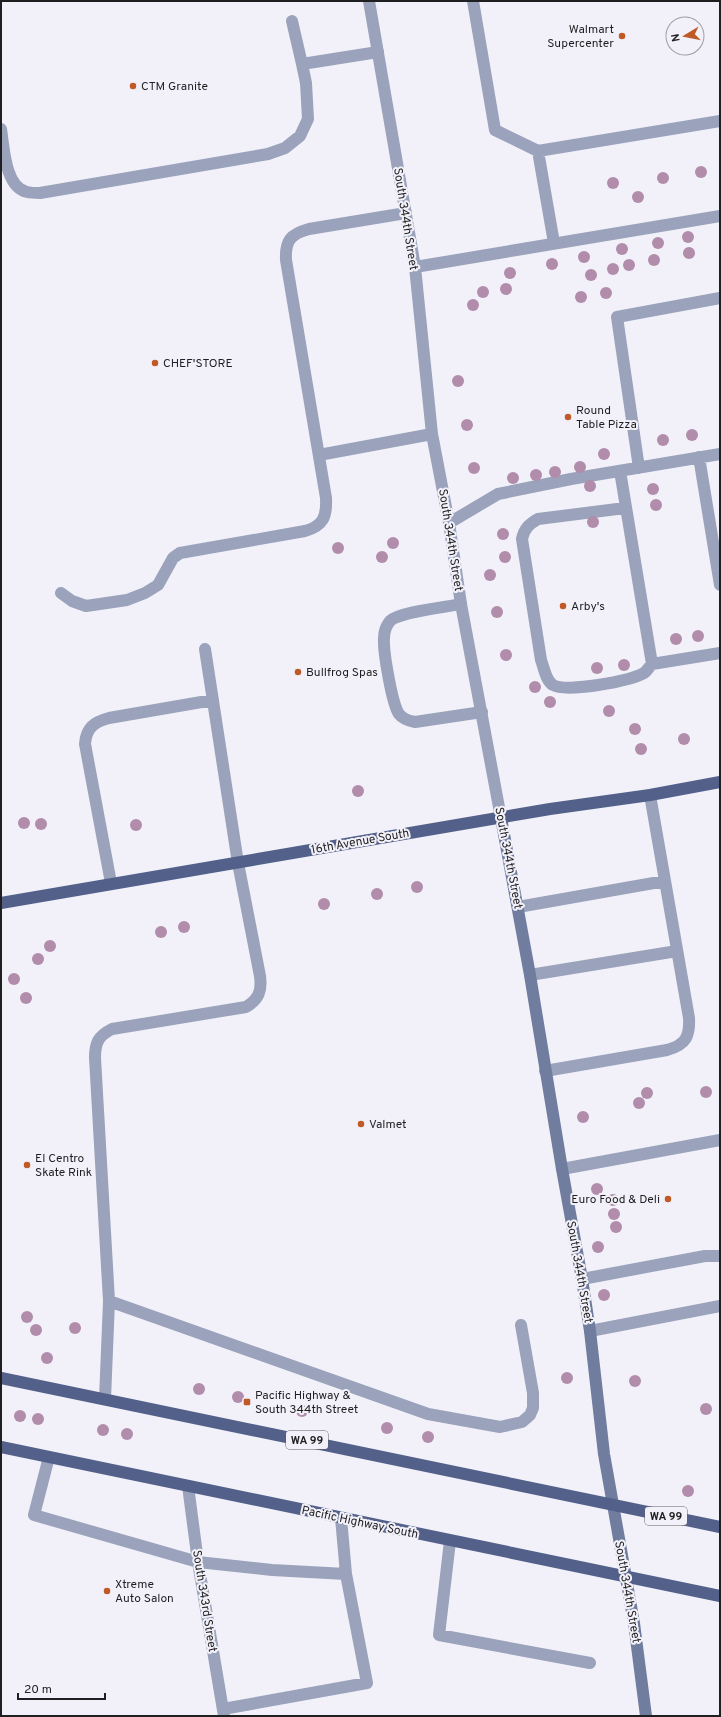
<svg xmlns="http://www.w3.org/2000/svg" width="721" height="1717" font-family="Overpass,sans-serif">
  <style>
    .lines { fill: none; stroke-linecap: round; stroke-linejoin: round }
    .lane { stroke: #9aa3bb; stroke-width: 12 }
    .street { stroke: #9aa3bb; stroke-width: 12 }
    .secondary { stroke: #707d9f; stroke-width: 12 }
    .primary { stroke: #53618a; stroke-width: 12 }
    .tree { fill: #b18dab }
    .poi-dot { fill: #bf5a26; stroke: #f2f1f9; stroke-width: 1.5 }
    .labels { text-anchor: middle; stroke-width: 4; stroke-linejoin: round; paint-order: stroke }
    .shield { fill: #f2f1f9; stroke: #5e5e62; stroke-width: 1 }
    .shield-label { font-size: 11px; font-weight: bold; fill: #1f1f21 }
    .poi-label { font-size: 12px; fill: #1f1f21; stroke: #f2f1f9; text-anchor: start }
    .street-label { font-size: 12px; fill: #1f1f21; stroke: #f2f1f9 }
  </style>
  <rect width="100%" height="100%" fill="#f2f1f9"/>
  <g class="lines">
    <path class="lane" d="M473,1L495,130L538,151L720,121
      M292,21L302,64
      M1,129C4,148 5,187 27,192C31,193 36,193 40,193L268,154L285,148L300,136L308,119L306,83L302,64L378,52
      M538,151L554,243
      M319,455L432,434
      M699,457L720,585
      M639,468L617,317L720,298
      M620,471L652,664L720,653
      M625,508L538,519C529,524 524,529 522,539L541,660C544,668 546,681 553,685C566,693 630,681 644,673C647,671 649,667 652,664
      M449,523L498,494L571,479L720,454
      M61,593L72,601L86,606L127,600L145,593L158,585L173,558L180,553L305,531C323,526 327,517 326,498L286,260C285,240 291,234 309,229L406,213
      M461,604C447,607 399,612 390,621C386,626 384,633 384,638C383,651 392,704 399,714C403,719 409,721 415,722L482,712
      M111,883L85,744C86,728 94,722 109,718L213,700
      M518,907L665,881
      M530,975L677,951
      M545,1071L667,1050C686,1045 690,1036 689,1018L650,795
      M562,1169L720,1140
      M582,1279L705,1256H720
      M109,1301L428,1414L500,1427L522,1422L530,1415L533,1408V1393L521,1325
      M590,1331L720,1306
      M105,1399L109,1301L95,1058C95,1043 98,1036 112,1029L246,1007C259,999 262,991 260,976L238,863L205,649
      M49,1457L34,1515L198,1562L272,1570L346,1574L341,1518
      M450,1541L439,1635L590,1663
      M223,1709L367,1683L346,1574"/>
    <path class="street" d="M369,1L415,267L432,434L449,523L461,604L501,818
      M415,267L720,216
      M188,1486L198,1562L224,1716"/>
    <path class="secondary" d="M501,818L530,975L562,1169L582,1279L590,1331L604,1454L634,1623L646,1716"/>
    <path class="primary" d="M1,903L550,809L650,795L720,782
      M1,1378L720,1527
      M1,1447L720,1596"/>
  </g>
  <g class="tree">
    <circle cx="701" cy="172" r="6"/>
    <circle cx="663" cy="178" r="6"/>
    <circle cx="613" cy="183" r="6"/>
    <circle cx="638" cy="197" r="6"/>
    <circle cx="688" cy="237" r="6"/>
    <circle cx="658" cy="243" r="6"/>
    <circle cx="622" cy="249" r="6"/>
    <circle cx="689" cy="253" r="6"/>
    <circle cx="584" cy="257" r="6"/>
    <circle cx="654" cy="260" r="6"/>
    <circle cx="552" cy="264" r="6"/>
    <circle cx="629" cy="265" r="6"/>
    <circle cx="613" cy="269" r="6"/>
    <circle cx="510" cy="273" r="6"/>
    <circle cx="591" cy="275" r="6"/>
    <circle cx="506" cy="289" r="6"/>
    <circle cx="483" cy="292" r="6"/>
    <circle cx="606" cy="293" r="6"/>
    <circle cx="581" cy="297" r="6"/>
    <circle cx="473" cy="305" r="6"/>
    <circle cx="458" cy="381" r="6"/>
    <circle cx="467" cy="425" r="6"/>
    <circle cx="692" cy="435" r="6"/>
    <circle cx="663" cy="440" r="6"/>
    <circle cx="604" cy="454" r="6"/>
    <circle cx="580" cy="467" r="6"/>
    <circle cx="474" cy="468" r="6"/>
    <circle cx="555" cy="472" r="6"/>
    <circle cx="536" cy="475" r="6"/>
    <circle cx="513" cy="478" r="6"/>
    <circle cx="590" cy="486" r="6"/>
    <circle cx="653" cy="489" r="6"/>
    <circle cx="656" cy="505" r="6"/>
    <circle cx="593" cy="522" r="6"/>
    <circle cx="503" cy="534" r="6"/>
    <circle cx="393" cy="543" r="6"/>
    <circle cx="338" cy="548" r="6"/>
    <circle cx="382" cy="557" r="6"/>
    <circle cx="505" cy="557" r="6"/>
    <circle cx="490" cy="575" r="6"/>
    <circle cx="497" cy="612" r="6"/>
    <circle cx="698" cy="636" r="6"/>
    <circle cx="676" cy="639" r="6"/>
    <circle cx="506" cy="655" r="6"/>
    <circle cx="624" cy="665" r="6"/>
    <circle cx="597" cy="668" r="6"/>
    <circle cx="535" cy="687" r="6"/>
    <circle cx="550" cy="702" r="6"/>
    <circle cx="609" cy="711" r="6"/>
    <circle cx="635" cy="729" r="6"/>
    <circle cx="684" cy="739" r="6"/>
    <circle cx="641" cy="749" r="6"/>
    <circle cx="358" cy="791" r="6"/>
    <circle cx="24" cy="823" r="6"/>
    <circle cx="41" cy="824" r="6"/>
    <circle cx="136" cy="825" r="6"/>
    <circle cx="417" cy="887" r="6"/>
    <circle cx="377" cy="894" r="6"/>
    <circle cx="324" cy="904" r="6"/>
    <circle cx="184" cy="927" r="6"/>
    <circle cx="161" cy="932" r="6"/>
    <circle cx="50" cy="946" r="6"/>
    <circle cx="38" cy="959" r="6"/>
    <circle cx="14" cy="979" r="6"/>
    <circle cx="26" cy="998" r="6"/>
    <circle cx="706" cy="1092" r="6"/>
    <circle cx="647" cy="1093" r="6"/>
    <circle cx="639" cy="1103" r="6"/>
    <circle cx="583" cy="1117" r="6"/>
    <circle cx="597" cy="1189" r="6"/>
    <circle cx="613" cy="1200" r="6"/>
    <circle cx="614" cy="1214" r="6"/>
    <circle cx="616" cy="1227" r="6"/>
    <circle cx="598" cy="1247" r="6"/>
    <circle cx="604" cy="1295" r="6"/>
    <circle cx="27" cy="1317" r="6"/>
    <circle cx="75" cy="1328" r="6"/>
    <circle cx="36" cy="1330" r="6"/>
    <circle cx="47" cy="1358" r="6"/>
    <circle cx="567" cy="1378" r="6"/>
    <circle cx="635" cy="1381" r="6"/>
    <circle cx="199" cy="1389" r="6"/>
    <circle cx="238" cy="1397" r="6"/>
    <circle cx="706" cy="1409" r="6"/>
    <circle cx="302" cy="1411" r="6"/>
    <circle cx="20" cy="1416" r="6"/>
    <circle cx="38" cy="1419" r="6"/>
    <circle cx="387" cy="1428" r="6"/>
    <circle cx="103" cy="1430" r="6"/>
    <circle cx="127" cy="1434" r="6"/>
    <circle cx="428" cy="1437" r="6"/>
    <circle cx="688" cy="1491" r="6"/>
  </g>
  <g class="poi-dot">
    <circle cx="622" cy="36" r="4"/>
    <circle cx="133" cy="86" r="4"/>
    <circle cx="155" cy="363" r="4"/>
    <circle cx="568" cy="417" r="4"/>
    <circle cx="563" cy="606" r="4"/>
    <circle cx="298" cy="672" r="4"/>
    <circle cx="361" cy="1124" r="4"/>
    <circle cx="27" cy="1165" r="4"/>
    <circle cx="668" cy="1199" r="4"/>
    <rect x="243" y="1398" width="8" height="8" rx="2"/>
    <circle cx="107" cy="1591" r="4"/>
  </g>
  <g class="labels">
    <g class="shield">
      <rect x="286" y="1431" width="42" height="18" rx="3"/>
      <rect x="645" y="1507" width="42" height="18" rx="3"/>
    </g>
    <g class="shield-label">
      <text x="307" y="1444">WA 99</text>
      <text x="666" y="1520">WA 99</text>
    </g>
    <g class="poi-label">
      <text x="614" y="33" text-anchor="end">Walmart<tspan x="614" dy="14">Supercenter</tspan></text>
      <text x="141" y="90">CTM Granite</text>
      <text x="163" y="367">CHEF'STORE</text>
      <text x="576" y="414">Round<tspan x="576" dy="14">Table Pizza</tspan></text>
      <text x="571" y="610">Arby's</text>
      <text x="306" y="676">Bullfrog Spas</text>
      <text x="369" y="1128">Valmet</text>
      <text x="35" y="1162">El Centro<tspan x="35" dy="14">Skate Rink</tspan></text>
      <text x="660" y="1203" text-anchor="end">Euro Food &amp; Deli</text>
      <text x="255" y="1399">Pacific Highway &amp;<tspan x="255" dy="14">South 344th Street</tspan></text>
      <text x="115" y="1588">Xtreme<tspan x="115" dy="14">Auto Salon</tspan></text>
    </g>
    <g class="street-label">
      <text transform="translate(406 219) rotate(81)" y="4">South 344th Street</text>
      <text transform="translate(451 540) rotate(81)" y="4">South 344th Street</text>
      <text transform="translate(360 841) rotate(-10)" y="4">16th Avenue South</text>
      <text transform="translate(509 858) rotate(79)" y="4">South 344th Street</text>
      <text transform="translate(580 1272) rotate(80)" y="4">South 344th Street</text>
      <text transform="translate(360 1522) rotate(12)" y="4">Pacific Highway South</text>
      <text transform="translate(628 1592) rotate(80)" y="4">South 344th Street</text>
      <text transform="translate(205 1601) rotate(81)" y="4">South 343rd Street</text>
    </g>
  </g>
  <rect width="721" height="1717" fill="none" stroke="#1f1f21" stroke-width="4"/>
  <g transform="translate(685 36) rotate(260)"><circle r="19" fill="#f2f1f9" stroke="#9e9da3"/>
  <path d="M0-3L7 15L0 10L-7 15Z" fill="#bf5a26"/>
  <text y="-6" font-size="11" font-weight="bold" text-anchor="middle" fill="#1f1f21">N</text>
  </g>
  <path d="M18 1693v6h87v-6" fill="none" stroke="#1f1f21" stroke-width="2"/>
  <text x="24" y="1693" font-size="12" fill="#1f1f21" stroke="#f2f1f9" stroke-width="3" paint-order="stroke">20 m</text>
</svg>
